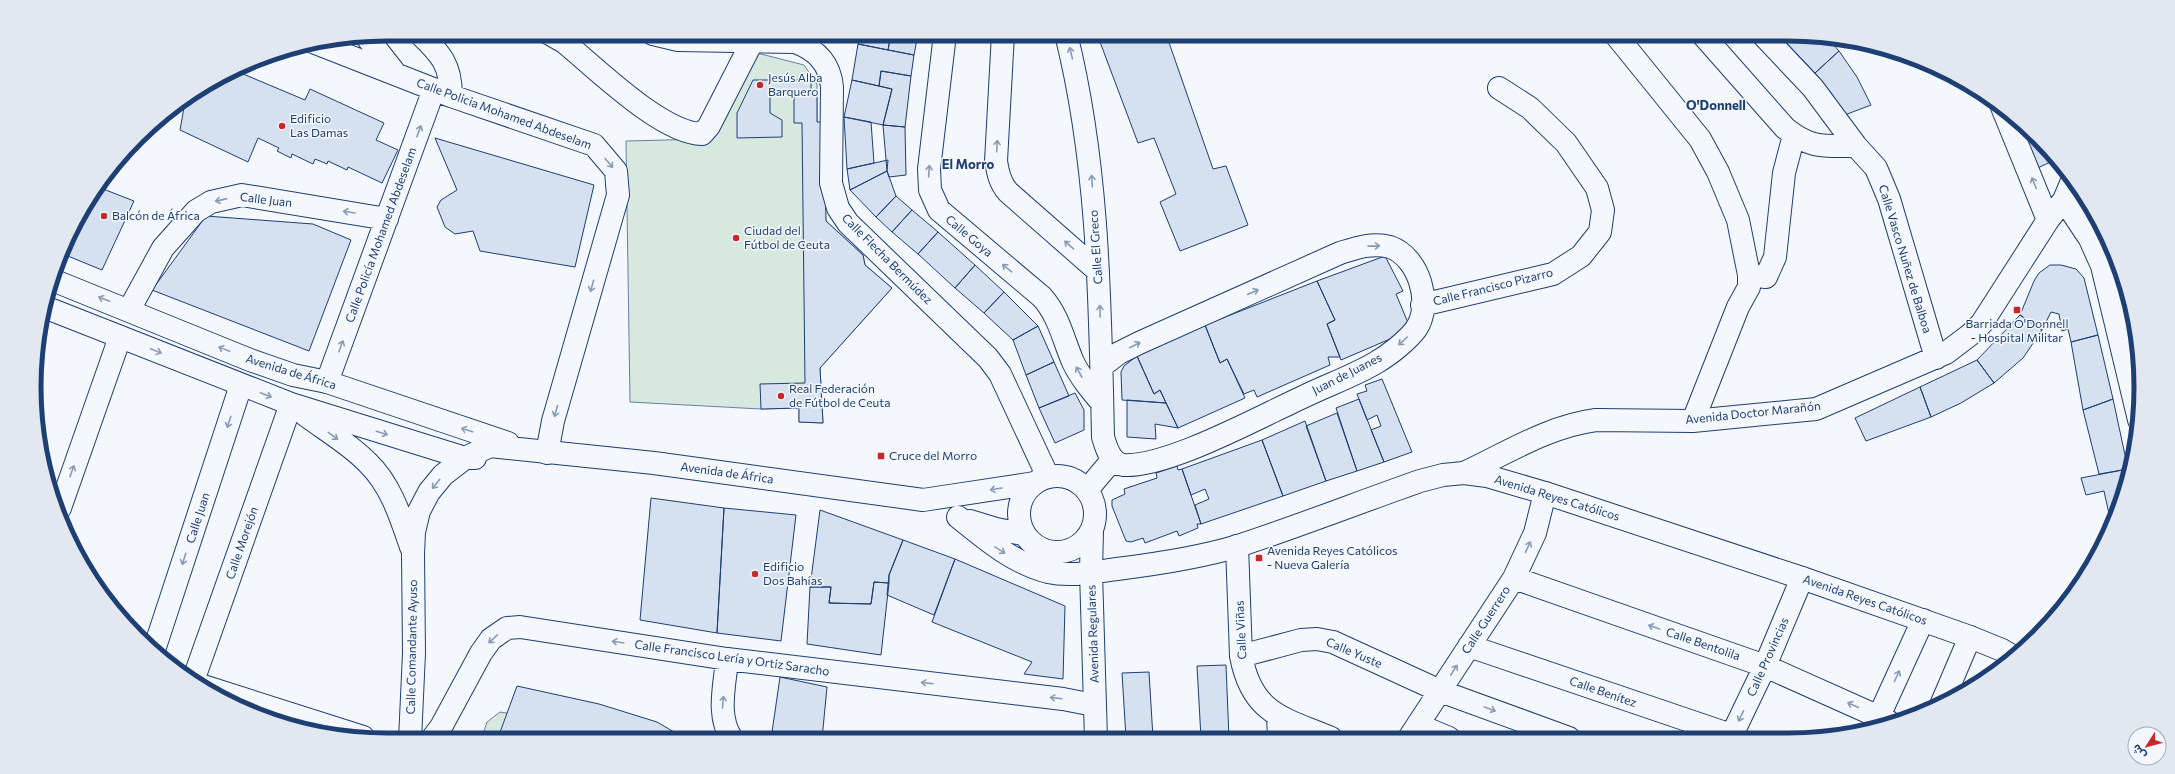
<svg xmlns="http://www.w3.org/2000/svg" width="2175" height="774" font-family="Commissioner,'Noto Sans Arabic',sans-serif">
  <style>
    .green { fill: #d7e8df; stroke: #687fa3 }
    .building { fill: #d5e0f0; stroke: #1d3f73 }
    .lines { fill: none; stroke-linecap: round; stroke-linejoin: round }
    .street-casing { stroke: #1d3f73; stroke-width: 24 }
    .secondary-casing { stroke: #1d3f73; stroke-width: 24 }
    .street { stroke: #f4f7fb; stroke-width: 22 }
    .secondary { stroke: #f4f7fb; stroke-width: 22 }
    .oneway { stroke: #889bb7 }
    .poi-dot { fill: #c62828; stroke: #f4f7fb; stroke-width: 1.5 }
    .labels { text-anchor: middle; stroke-width: 3; stroke-linejoin: round; paint-order: stroke }
    .poi-label { font-size: 12px; fill: #1d3f73; stroke: #f4f7fb; text-anchor: start }
    .street-label { font-size: 12px; fill: #1d3f73; stroke: #f4f7fb }
    .neighbourhood-label { font-size: 13px; font-weight: bold; fill: #1d3f73; stroke: #f4f7fb }
    .rim { fill: none; stroke: #1d3f73; stroke-width: 5 }
  </style>
  <rect width="100%" height="100%" fill="#f4f7fb"/>
  <path class="green" d="M753,52L804,65L817,84V122L826,221L863,255L865,265L892,288L820,368L823,423L799,422V408L761,409L630,402L626,141L706,139Z
    M500,712L659,737L664,739L481,740L487,722Z"/>
  <path class="building" d="M864,34H891L888,50L858,44Z
    M891,34H918L914,55L888,50Z
    M1097,34H1166L1213,169L1226,166L1248,225L1180,251L1160,202L1176,194L1154,138L1138,143Z
    M1788,34L1828,39L1839,51L1815,73L1779,35Z
    M858,44L914,55L911,76L881,71L879,86L852,80Z
    M1839,51L1857,77L1871,105L1842,116L1832,94L1815,73Z
    M236,71L305,100L310,89L384,123L376,140L398,150L382,183L348,167L347,170L328,161L327,164L315,159L313,164L292,154L291,158L277,151L279,148L258,138L248,162L180,130L185,102Z
    M881,71L911,76L905,127L883,125L892,89L879,86Z
    M753,80H811V95L817,96V122H824L826,221L863,255L865,265L892,288L820,368L823,423L799,422V408L761,409L760,384L805,383L802,123H794V93L770,92V113L782,120V137L737,138V113Z
    M852,80L892,89L883,125L844,117Z
    M2012,116L2053,154L2057,159L2029,172Z
    M844,117L871,122L874,163L847,169Z
    M883,125L905,127L906,175L889,177L887,171Z
    M435,138L594,185L575,267L480,251L473,231L455,234L445,227L437,207L441,200L457,190Z
    M888,160L887,171L850,190L847,169Z
    M887,171L896,196L876,217L850,190Z
    M98,187L134,201L102,270L63,254L71,231Z
    M896,196L912,210L892,232L876,217Z
    M912,210L938,232L918,254L892,232Z
    M206,216L313,224L351,240L309,351L152,290Z
    M938,232L975,265L955,288L918,254Z
    M1385,256L1403,291L1396,294L1411,330L1341,360L1327,324L1335,320L1317,281Z
    M975,265L1004,292L984,313L955,288Z
    M2050,265H2061L2076,269L2084,278L2098,335L2071,342L2068,329L2062,331L2059,314L2051,312L2042,330L2020,315L2034,281L2039,273Z
    M1317,281L1335,320L1327,324L1340,357H1328L1330,365L1257,397L1254,390L1244,394L1227,359L1220,363L1205,325Z
    M1004,292L1038,326L1013,340L984,313Z
    M2020,315L2042,330L2023,358L1994,383L1977,360Z
    M1205,325L1220,363L1227,359L1245,398L1178,428L1160,390L1154,394L1137,356Z
    M1038,326L1054,362L1026,375L1013,340Z
    M2098,335L2113,399L2083,410L2071,342Z
    M1137,356L1154,394L1160,390L1166,403L1122,400L1121,372L1124,366Z
    M1977,360L1994,383L1961,403L1931,417L1920,387Z
    M1054,362L1069,396L1039,408L1026,375Z
    M1382,379L1412,452L1384,462L1371,430L1381,426L1377,415L1367,420L1357,394L1367,391L1365,385Z
    M1920,387L1931,417L1866,441L1855,418Z
    M1075,393L1084,410V430L1055,443L1039,408Z
    M1359,399L1384,462L1357,471L1336,408Z
    M2113,399L2128,469L2099,474L2083,410Z
    M1127,400L1166,403L1178,428L1155,424L1156,439L1127,437Z
    M1337,413L1357,471L1326,481L1306,426Z
    M1305,421L1326,481L1283,496L1262,440Z
    M1262,440L1283,496L1201,524L1195,505L1209,499L1205,489L1191,495L1182,469Z
    M1177,466L1178,470L1182,469L1201,524H1197L1198,528L1179,536L1177,531L1145,543L1143,538L1131,542L1126,541L1112,506V500L1125,494L1124,489L1157,478L1156,473Z
    M2128,469L2129,478L2114,514H2109L2104,491L2086,495L2081,478Z
    M651,498L724,508L717,633L640,620Z
    M724,508L796,515L781,641L717,633Z
    M820,510L903,540L889,575V583L874,582L871,604L829,603L831,587H810Z
    M903,540L955,559L934,615L887,595L889,575Z
    M955,559L1065,606L1063,679L1024,674L1032,662L932,622Z
    M874,582L889,583L881,655L807,644L810,587H831L829,603L871,604Z
    M1226,665L1229,738H1201L1197,666Z
    M1149,672L1153,738H1126L1122,673Z
    M780,677L827,687L822,739H771Z
    M517,686L599,704L657,722L686,739L512,740L499,735Z"/>
  <g class="lines">
    <defs>
      <path id="street" d="M420,34C441,54 451,65 451,96
        M550,34L564,42C596,68 661,133 702,134L709,126L752,42
        M653,34L678,40L795,42C817,50 830,64 832,87L831,183L838,208L848,223L988,358L1000,374L1048,477
        M945,34L929,169L930,190L939,210L1042,297C1059,316 1063,339 1073,362C1080,377 1091,390 1102,403
        M1003,34L996,161C998,173 1000,183 1008,192L1098,271
        M1066,34C1099,166 1100,302 1103,437C1106,447 1110,463 1123,465C1167,468 1261,416 1303,397C1327,385 1354,376 1377,362C1389,355 1407,341 1416,329C1433,304 1419,257 1390,247C1373,242 1356,248 1340,253L1139,343L1119,353L1102,366
        M1615,34L1700,139L1718,172L1738,220L1749,275V287L1738,307L1693,421
        M1702,34L1785,128C1811,149 1824,146 1856,146
        M1762,34L1813,88L1856,146L1876,168L1889,199L1936,358
        M366,36L395,73
        M313,42L451,96L594,145L616,171L618,195L553,421L547,453
        M2002,107L2048,220
        M2064,200L2090,239L2102,266L2139,420
        M1749,275L1766,277L1775,257L1784,173L1794,135
        M1422,305L1553,274L1581,256L1600,232L1603,210L1597,188L1566,143L1530,108L1499,88
        M129,310L163,248L196,211L211,202L242,195L387,219
        M327,382L434,89
        M1464,473C1507,453 1549,426 1596,420L1693,421L1816,409L1946,353L1971,334L1982,323L2048,220L2064,200L2072,181
        M1087,490L1113,459
        M60,508L120,337
        M1237,546L1241,656C1252,714 1283,718 1331,738
        M1514,578L1765,666L1888,721
        M1469,646L1737,737
        M154,650L241,385
        M1241,656L1301,640L1317,639L1333,642L1440,691L1569,738
        M727,659C725,685 716,716 732,739
        M193,681L291,404
        M203,686L363,737
        M1941,705L1970,637
        M1278,716L1279,738
        M1418,725L1449,738
        M1875,725L1923,620
        M1731,737L1765,666L1802,578
        M1409,738L1514,578L1535,533L1545,493
        M431,740L441,727L481,653L491,639L507,628L520,627L727,659L1063,699L1094,705"/>
      <path id="secondary" d="M55,281L250,360L293,375L327,382L508,443
        M47,308L291,404L465,458H475
        M304,414C325,430 350,444 368,463C391,485 401,518 411,547
        M1019 514a38 38 0 1 1 76 0a38 38 0 1 1-76 0Z
        M958,517C985,539 1013,563 1048,572C1070,577 1094,572 1117,569C1157,564 1199,558 1238,546C1299,526 1360,502 1420,481L1443,475L1464,473L1487,476L1545,493L1802,578L1970,637L2002,650L2014,657
        M970,521L996,529L1023,534
        M1092,530L1091,572L1096,739
        M410,740L414,653L413,554L414,532L419,511L429,492L443,475L465,458L490,446L654,463L923,500L1035,483"/>
    </defs>
    <use href="#street" class="street-casing"/>
    <use href="#secondary" class="secondary-casing"/>
    <use href="#street" class="street"/>
    <use href="#secondary" class="secondary"/>
  </g>
  <defs><path id="oneway-shaft" d="M-6 0H5M1.5-3L5.5 0L1.5 3" fill="none" stroke-width="1.6" stroke-linecap="round" stroke-linejoin="round"/></defs>
  <g class="oneway">
    <use href="#oneway-shaft" transform="translate(1071 53) rotate(-104)"/>
    <use href="#oneway-shaft" transform="translate(419 131) rotate(-70)"/>
    <use href="#oneway-shaft" transform="translate(997 146) rotate(-87)"/>
    <use href="#oneway-shaft" transform="translate(609 163) rotate(50)"/>
    <use href="#oneway-shaft" transform="translate(929 171) rotate(-86)"/>
    <use href="#oneway-shaft" transform="translate(1092 181) rotate(-94)"/>
    <use href="#oneway-shaft" transform="translate(2034 183) rotate(-112)"/>
    <use href="#oneway-shaft" transform="translate(221 200) rotate(167)"/>
    <use href="#oneway-shaft" transform="translate(349 212) rotate(-171)"/>
    <use href="#oneway-shaft" transform="translate(1069 245) rotate(-139)"/>
    <use href="#oneway-shaft" transform="translate(1374 246) rotate(-1)"/>
    <use href="#oneway-shaft" transform="translate(1007 268) rotate(-140)"/>
    <use href="#oneway-shaft" transform="translate(592 286) rotate(106)"/>
    <use href="#oneway-shaft" transform="translate(1253 292) rotate(-24)"/>
    <use href="#oneway-shaft" transform="translate(104 299) rotate(-159)"/>
    <use href="#oneway-shaft" transform="translate(1100 311) rotate(-92)"/>
    <use href="#oneway-shaft" transform="translate(1403 341) rotate(138)"/>
    <use href="#oneway-shaft" transform="translate(1135 345) rotate(-27)"/>
    <use href="#oneway-shaft" transform="translate(341 346) rotate(-70)"/>
    <use href="#oneway-shaft" transform="translate(224 349) rotate(-158)"/>
    <use href="#oneway-shaft" transform="translate(156 351) rotate(22)"/>
    <use href="#oneway-shaft" transform="translate(1079 372) rotate(-119)"/>
    <use href="#oneway-shaft" transform="translate(266 395) rotate(21)"/>
    <use href="#oneway-shaft" transform="translate(556 411) rotate(106)"/>
    <use href="#oneway-shaft" transform="translate(229 422) rotate(108)"/>
    <use href="#oneway-shaft" transform="translate(467 430) rotate(-162)"/>
    <use href="#oneway-shaft" transform="translate(382 433) rotate(17)"/>
    <use href="#oneway-shaft" transform="translate(333 436) rotate(37)"/>
    <use href="#oneway-shaft" transform="translate(72 471) rotate(-71)"/>
    <use href="#oneway-shaft" transform="translate(436 484) rotate(129)"/>
    <use href="#oneway-shaft" transform="translate(996 489) rotate(171)"/>
    <use href="#oneway-shaft" transform="translate(1528 547) rotate(-65)"/>
    <use href="#oneway-shaft" transform="translate(1000 550) rotate(32)"/>
    <use href="#oneway-shaft" transform="translate(184 559) rotate(108)"/>
    <use href="#oneway-shaft" transform="translate(1654 627) rotate(-161)"/>
    <use href="#oneway-shaft" transform="translate(493 639) rotate(137)"/>
    <use href="#oneway-shaft" transform="translate(618 642) rotate(-171)"/>
    <use href="#oneway-shaft" transform="translate(1454 670) rotate(-57)"/>
    <use href="#oneway-shaft" transform="translate(1897 676) rotate(-65)"/>
    <use href="#oneway-shaft" transform="translate(927 683) rotate(-173)"/>
    <use href="#oneway-shaft" transform="translate(1056 698) rotate(-173)"/>
    <use href="#oneway-shaft" transform="translate(723 702) rotate(-85)"/>
    <use href="#oneway-shaft" transform="translate(1853 705) rotate(-156)"/>
    <use href="#oneway-shaft" transform="translate(1490 709) rotate(20)"/>
    <use href="#oneway-shaft" transform="translate(1741 716) rotate(116)"/>
  </g>
  <g class="poi-dot">
    <circle cx="760" cy="85" r="4"/>
    <circle cx="282" cy="126" r="4"/>
    <circle cx="104" cy="216" r="4"/>
    <circle cx="736" cy="238" r="4"/>
    <rect x="2013" y="306" width="8" height="8" rx="2"/>
    <circle cx="781" cy="396" r="4"/>
    <rect x="877" y="452" width="8" height="8" rx="2"/>
    <rect x="1255" y="554" width="8" height="8" rx="2"/>
    <circle cx="755" cy="574" r="4"/>
  </g>
  <g class="labels">
    <g class="poi-label">
      <text x="768" y="82">Jesús Alba<tspan x="768" dy="14">Barquero</tspan></text>
      <text x="290" y="123">Edificio<tspan x="290" dy="14">Las Damas</tspan></text>
      <text x="112" y="220">Balcón de África</text>
      <text x="744" y="235">Ciudad del<tspan x="744" dy="14">Fútbol de Ceuta</tspan></text>
      <text x="2017" y="328" text-anchor="middle">Barriada O'Donnell<tspan x="2017" dy="14">- Hospital Militar</tspan></text>
      <text x="789" y="393">Real Federación<tspan x="789" dy="14">de Fútbol de Ceuta</tspan></text>
      <text x="889" y="460">Cruce del Morro</text>
      <text x="1267" y="555">Avenida Reyes Católicos<tspan x="1267" dy="14">- Nueva Galería</tspan></text>
      <text x="763" y="571">Edificio<tspan x="763" dy="14">Dos Bahías</tspan></text>
    </g>
    <g class="street-label">
      <text transform="translate(504 114) rotate(20)" y="4">Calle Policia Mohamed Abdeselam</text>
      <text transform="translate(266 200) rotate(7)" y="4">Calle Juan</text>
      <text transform="translate(381 235) rotate(-70)" y="4">Calle Policía Mohamed Abdeselam</text>
      <text transform="translate(969 236) rotate(40)" y="4">Calle Goya</text>
      <text transform="translate(1096 247) rotate(-94)" y="4">Calle El Greco</text>
      <text transform="translate(887 259) rotate(45)" y="4">Calle Flecha Bermúdez</text>
      <text transform="translate(1905 259) rotate(73)" y="4">Calle Vasco Nuñez de Balboa</text>
      <text transform="translate(1493 287) rotate(-14)" y="4">Calle Francisco Pizarro</text>
      <text transform="translate(291 372) rotate(17)" y="4">Avenida de África</text>
      <text transform="translate(1347 374) rotate(-27)" y="4">Juan de Juanes</text>
      <text transform="translate(1753 413) rotate(-6)" y="4">Avenida Doctor Marañón</text>
      <text transform="translate(727 473) rotate(8)" y="4">Avenida de África</text>
      <text transform="translate(1557 498) rotate(17)" y="4">Avenida Reyes Católicos</text>
      <text transform="translate(198 518) rotate(-72)" y="4">Calle Juan</text>
      <text transform="translate(242 543) rotate(-71)" y="4">Calle Morejón</text>
      <text transform="translate(1865 600) rotate(19)" y="4">Avenida Reyes Católicos</text>
      <text transform="translate(1486 620) rotate(-57)" y="4">Calle Guerrero</text>
      <text transform="translate(1241 630) rotate(-93)" y="4">Calle Viñas</text>
      <text transform="translate(1093 634) rotate(-92)" y="4">Avenida Regulares</text>
      <text transform="translate(1703 644) rotate(19)" y="4">Calle Bentolila</text>
      <text transform="translate(412 647) rotate(-89)" y="4">Calle Comandante Ayuso</text>
      <text transform="translate(1354 653) rotate(23)" y="4">Calle Yuste</text>
      <text transform="translate(1768 657) rotate(-66)" y="4">Calle Provincias</text>
      <text transform="translate(732 658) rotate(8)" y="4">Calle Francisco Lería y Ortiz Saracho</text>
      <text transform="translate(1603 692) rotate(19)" y="4">Calle Benítez</text>
    </g>
    <g class="neighbourhood-label">
      <text x="1716" y="110">O'Donnell</text>
      <text x="968" y="169">El Morro</text>
    </g>
  </g>
  <path d="M0 0H2175V774H0ZM387 41H1788A346 346 0 0 1 2134 387V387A346 346 0 0 1 1788 733H387A346 346 0 0 1 41 387V387A346 346 0 0 1 387 41Z" fill="#e3e8f0" fill-rule="evenodd"/>
  <path class="rim" d="M387 41H1788A346 346 0 0 1 2134 387V387A346 346 0 0 1 1788 733H387A346 346 0 0 1 41 387V387A346 346 0 0 1 387 41Z"/>
  <g transform="translate(2147 746) rotate(234)"><circle r="19" fill="#f4f7fb" stroke="#9eadc5"/>
  <path d="M0-3L7 15L0 10L-7 15Z" fill="#c62828"/>
  <text y="-6" font-size="11" font-weight="bold" text-anchor="middle" fill="#1d3f73">ش</text>
  </g>
</svg>
